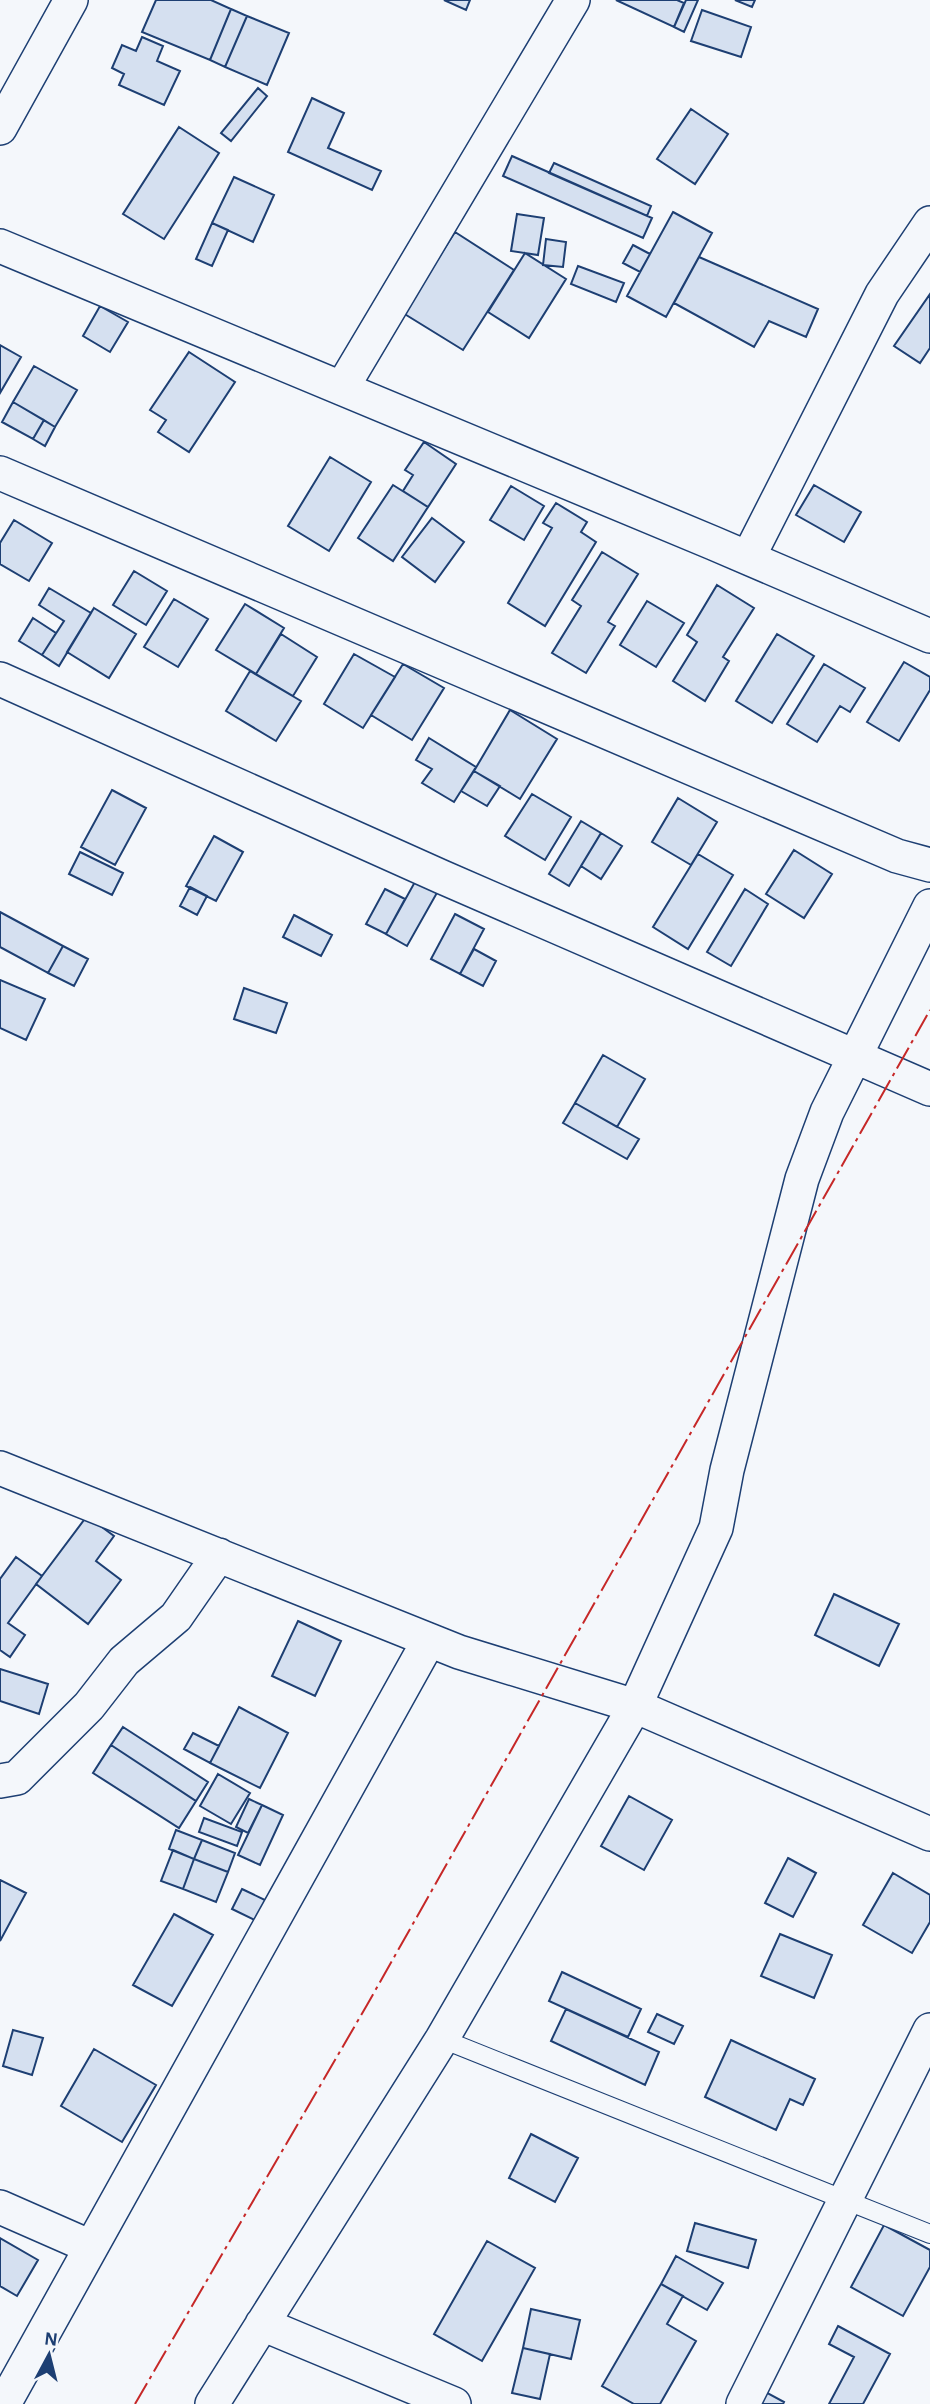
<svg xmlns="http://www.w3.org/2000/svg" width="930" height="2404" font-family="'Alegreya Sans',sans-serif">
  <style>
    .building { fill: #d5e0f0; stroke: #1d3f73; stroke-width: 2 }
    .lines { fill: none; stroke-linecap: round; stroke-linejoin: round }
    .lane-casing { stroke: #1d3f73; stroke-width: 20 }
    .street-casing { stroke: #1d3f73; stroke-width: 36 }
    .lane { stroke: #f4f7fb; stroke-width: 18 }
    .street { stroke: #f4f7fb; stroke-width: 33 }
    .power { stroke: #c62828; stroke-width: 2; stroke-dasharray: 24 5 3.5 5; stroke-linecap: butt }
  </style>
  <rect width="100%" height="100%" fill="#f4f7fb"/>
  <path class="building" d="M156,0H211L231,9L210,60L142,32Z
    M444,0H470L466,10Z
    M616,0H677L684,3L674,27Z
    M686,0H698L684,32L674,27Z
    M735,0H755L752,7Z
    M231,9L247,16L225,67L210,60Z
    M702,10L751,27L741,57L691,41Z
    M247,16L289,33L267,85L225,67Z
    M142,37L163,46L157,61L180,71L164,105L119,85L124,74L112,68L122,45L136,51Z
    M258,88L267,96L231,141L221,133Z
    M312,98L344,113L328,148L381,171L372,190L288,152Z
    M691,109L728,134L695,184L657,159Z
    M179,127L219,153L164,239L123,214Z
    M512,156L652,218L643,238L503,176Z
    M554,163L651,206L647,216L549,173Z
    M234,177L274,195L253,242L212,223Z
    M673,212L712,233L666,317L627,296Z
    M517,214L544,218L538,255L511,251Z
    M212,223L228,230L212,266L196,259Z
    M455,232L514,270L463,350L403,313Z
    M546,239L566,242L563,267L543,265Z
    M633,245L650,254L640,272L623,263Z
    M525,253L566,279L529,338L488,312Z
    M699,257L818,309L806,337L769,321L754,347L674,303Z
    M578,266L624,283L616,302L571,284Z
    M930,294V348L920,363L894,346Z
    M100,306L128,322L110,352L83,336Z
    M0,345L21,357L0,393Z
    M189,352L235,382L189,452L158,432L166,420L150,410Z
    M34,366L77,390L55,427L13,402Z
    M13,402L44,420L33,439L2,422Z
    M44,420L55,427L45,446L33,439Z
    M424,442L456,464L428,507L403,491L413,475L405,470Z
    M330,457L371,482L329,551L288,526Z
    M393,485L428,507L393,561L358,538Z
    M814,485L861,512L844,542L796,515Z
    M511,486L544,506L524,540L490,520Z
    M556,503L587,522L581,532L596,542L545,626L508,603L552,528L543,523Z
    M432,518L464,542L435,582L402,557Z
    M14,520L52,543L29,581L0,564V543Z
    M602,552L638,574L608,622L615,626L586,673L552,653L581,606L572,600Z
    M134,571L167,591L146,625L113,605Z
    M717,585L754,608L723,657L729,661L705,701L673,681L697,642L687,635Z
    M49,588L91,613L59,666L42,655L64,621L39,605Z
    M174,599L208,619L178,667L144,647Z
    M647,601L684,623L656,667L620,645Z
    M245,604L284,628L256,674L216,650Z
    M94,608L136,634L109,678L67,652Z
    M33,618L56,633L42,655L19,641Z
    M281,634L317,657L293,696L256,674Z
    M777,634L814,656L772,723L736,701Z
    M354,654L395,677L363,728L324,704Z
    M904,662L930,677V690L899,741L867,722Z
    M403,664L444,688L412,740L371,715Z
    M824,664L865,688L850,712L840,706L817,742L787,724Z
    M250,671L301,701L276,741L226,711Z
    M510,710L557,739L520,799L474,771Z
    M429,738L476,767L454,802L422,783L432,769L416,760Z
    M474,771L500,786L487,806L461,791Z
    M112,790L146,808L115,865L81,847Z
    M532,794L571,817L545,860L505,836Z
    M678,798L717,822L691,865L652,842Z
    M581,821L601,833L569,886L549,874Z
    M601,833L622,846L601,879L581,866Z
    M214,836L243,852L216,901L186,886Z
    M794,850L832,874L804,918L766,894Z
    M80,852L123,873L112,895L69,874Z
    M698,854L733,875L688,949L653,927Z
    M416,880L438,891L407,946L386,934Z
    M190,887L207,896L197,915L180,906Z
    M385,889L405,899L386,934L366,924Z
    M745,889L768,904L731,966L707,952Z
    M0,912L63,946L48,973L0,947Z
    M455,914L484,929L460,974L431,959Z
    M294,915L332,935L321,956L283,937Z
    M63,946L88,959L74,986L48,973Z
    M474,949L496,961L483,986L460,974Z
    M0,980L45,999L26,1040L0,1028Z
    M244,988L287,1003L276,1033L234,1019Z
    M603,1055L645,1079L617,1127L575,1103Z
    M575,1103L639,1139L627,1159L563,1123Z
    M87,1516L114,1536L96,1561L121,1580L88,1624L36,1584Z
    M16,1557L42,1576L8,1623L25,1635L10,1657L0,1650V1579Z
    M834,1594L899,1624L879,1666L815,1635Z
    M298,1621L341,1641L315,1696L272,1676Z
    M0,1669L48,1684L39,1714L0,1701Z
    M239,1707L288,1733L260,1788L210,1763Z
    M123,1727L208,1782L196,1801L111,1745Z
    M193,1733L219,1746L210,1763L184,1749Z
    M111,1745L196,1801L179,1828L93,1773Z
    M218,1774L250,1793L231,1824L200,1806Z
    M629,1796L672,1820L644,1870L601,1846Z
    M249,1799L262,1805L248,1833L236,1827Z
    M262,1805L283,1815L260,1865L238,1855Z
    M204,1818L242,1832L237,1846L199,1832Z
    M176,1830L202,1840L194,1859L169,1849Z
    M202,1840L235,1853L228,1872L194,1859Z
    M173,1850L194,1859L183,1889L161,1881Z
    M788,1858L816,1873L793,1917L765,1903Z
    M194,1859L228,1872L216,1902L183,1889Z
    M893,1873L930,1895V1922L912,1953L863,1925Z
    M0,1880L26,1893L0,1941Z
    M242,1889L267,1901L257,1921L232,1909Z
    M174,1914L213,1935L172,2006L133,1985Z
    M780,1934L832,1955L814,1998L761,1976Z
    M562,1972L641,2009L628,2037L549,2001Z
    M566,2009L659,2052L645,2085L551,2041Z
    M657,2014L683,2026L674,2044L648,2032Z
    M13,2030L43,2038L32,2075L3,2066Z
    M731,2040L815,2079L803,2105L790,2099L776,2130L705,2097Z
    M94,2049L156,2085L122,2142L61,2106Z
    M531,2134L578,2158L555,2202L509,2178Z
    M695,2223L756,2240L748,2268L687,2251Z
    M884,2225L930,2250V2267L903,2316L851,2287Z
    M0,2238L38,2260L17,2296L0,2286Z
    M487,2241L535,2268L482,2361L434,2334Z
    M676,2256L723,2283L707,2310L661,2284Z
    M661,2284L683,2296L667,2324L696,2341L660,2404H634L602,2386Z
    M531,2309L580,2320L571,2359L523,2348Z
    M838,2326L890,2354L863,2404H829L854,2357L829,2344Z
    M523,2348L550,2354L540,2399L512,2393Z
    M760,2389L784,2402L783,2404H752Z"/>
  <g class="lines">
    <defs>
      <path id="lane" d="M442,2039L930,2234"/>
      <path id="street" d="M0,128L71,0
        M0,246L713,543L930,636
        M342,388L573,0
        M0,473L897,856L930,865
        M748,558L882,294L930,223
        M0,679L442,877L930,1089
        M0,1468L459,1652L635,1706L930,1834
        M0,1781L17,1778L89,1706L124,1661L176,1617L219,1555
        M0,2207L91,2247
        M262,2324L454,2404
        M4,2404L429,1640
        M212,2404L442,2039L635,1706L716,1528L727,1470L802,1179L827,1112L930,906
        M743,2404L930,2030"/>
    </defs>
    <use href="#lane" class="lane-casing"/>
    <use href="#street" class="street-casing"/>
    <use href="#lane" class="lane"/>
    <use href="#street" class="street"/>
    <path class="power" d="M135,2404L367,2005L930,1010"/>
  </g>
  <g transform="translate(49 2355) rotate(7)" stroke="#f4f7fb" stroke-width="5" paint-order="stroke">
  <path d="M0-5L12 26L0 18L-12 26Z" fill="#1d3f73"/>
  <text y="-10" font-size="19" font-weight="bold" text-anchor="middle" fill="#1d3f73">N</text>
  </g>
</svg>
